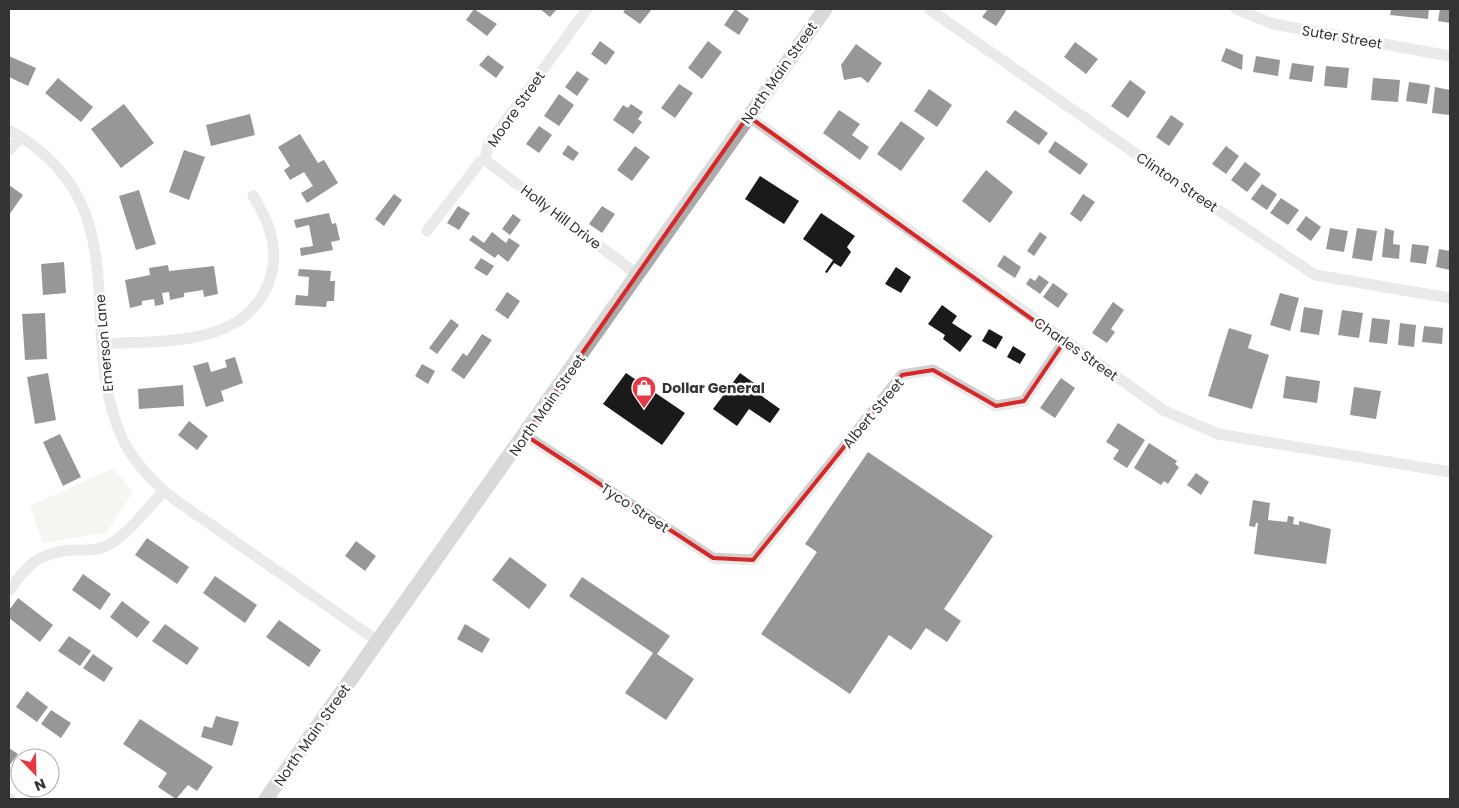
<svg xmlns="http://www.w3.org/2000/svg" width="1459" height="808" font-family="Poppins,sans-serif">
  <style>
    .green { fill: #e6ecdf }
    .building { fill: #1a1a1a }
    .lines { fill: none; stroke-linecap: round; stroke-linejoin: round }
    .minor { stroke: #d0d0d0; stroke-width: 11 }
    .major { stroke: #ababab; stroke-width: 15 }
    .marked { fill: none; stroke: #d62828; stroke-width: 4; stroke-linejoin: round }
    .labels { text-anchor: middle; stroke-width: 5; stroke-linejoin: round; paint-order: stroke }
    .street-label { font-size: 14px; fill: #333; stroke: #fff }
    .poi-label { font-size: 14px; font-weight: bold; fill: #333; stroke: #fff; text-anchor: start }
  </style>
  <rect width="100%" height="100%" fill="#fff"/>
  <path class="green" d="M113,468L133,492L106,533L43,543L30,506Z"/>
  <path class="building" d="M474,9L497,24L487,36L466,20Z
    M540,9H557L550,17Z
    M626,9H652L640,24L623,12Z
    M735,9L749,19L739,35L724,25Z
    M988,9H1003L1006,11L996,26L982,17Z
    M1391,9H1429L1428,19L1390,15Z
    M1440,9H1450V23L1438,21Z
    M600,41L615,52L606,65L591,54Z
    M708,41L722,52L702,79L688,68Z
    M1075,42L1098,59L1086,74L1064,57Z
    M856,44L882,63L868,83L861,77L844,80L841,65Z
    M1226,48L1243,55L1242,70L1221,61Z
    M488,55L504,67L496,78L479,65Z
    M9,56L36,68L28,86L9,77Z
    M1256,56L1280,60L1278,76L1253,72Z
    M1292,63L1314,66L1312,82L1289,79Z
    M1326,66L1349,68L1347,88L1324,86Z
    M577,71L589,79L577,96L565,87Z
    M58,78L93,107L81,122L45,93Z
    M1373,78L1400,80L1398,102L1371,100Z
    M1130,80L1146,92L1128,118L1111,106Z
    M1409,82L1430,85L1427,104L1406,101Z
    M679,84L693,93L675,118L661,108Z
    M1435,87L1450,90V115L1432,113Z
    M929,89L952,105L937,127L914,111Z
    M559,94L574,105L559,126L544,116Z
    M124,104L154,143L121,168L91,129Z
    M631,104L643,112L638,119L642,122L633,134L613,120L623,105L628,108Z
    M839,110L860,124L852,135L869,147L860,160L823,133Z
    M1015,110L1048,133L1039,145L1006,122Z
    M250,114L255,135L211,146L206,125Z
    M1171,115L1184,124L1169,146L1156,137Z
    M901,121L925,138L901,171L877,154Z
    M539,126L552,135L539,153L526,144Z
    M300,134L318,163L324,160L338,183L307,203L301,193L313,186L304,172L290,180L284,170L290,166L278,147Z
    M1055,141L1088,164L1080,175L1048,152Z
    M568,145L579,153L573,161L562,154Z
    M635,146L650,157L632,181L617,170Z
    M1226,146L1239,156L1226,174L1212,164Z
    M184,150L205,157L189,200L169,192Z
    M1245,162L1261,174L1247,192L1231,180Z
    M986,170L1013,192L990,223L962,201Z
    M760,176L799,201L784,224L745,199Z
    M1262,184L1277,194L1267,210L1251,199Z
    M9,185L23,195L9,215Z
    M139,190L156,244L136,250L119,196Z
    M394,194L402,200L384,226L375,219Z
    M1083,194L1095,202L1081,222L1070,214Z
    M1281,198L1299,210L1288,225L1270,213Z
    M458,206L470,213L459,230L447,223Z
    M602,206L615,214L602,233L589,224Z
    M329,213L332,224L336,223L340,240L331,242L333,250L301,256L300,248L313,246L309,225L296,228L294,220Z
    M821,213L855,236L847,247L851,252L841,267L834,263L827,273L825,272L833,260L803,239Z
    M513,214L521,220L510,235L502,229Z
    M1306,216L1321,227L1311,241L1296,230Z
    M1330,228L1348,231L1344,252L1326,249Z
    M1357,228L1377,231L1372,261L1352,258Z
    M1385,228L1394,231L1393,244L1400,245L1399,259L1382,257Z
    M492,232L506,243L509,238L520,245L508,262L498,254L495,258L469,240L473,235L484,243Z
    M1040,232L1047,237L1034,256L1027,251Z
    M1412,244L1429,246L1426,264L1410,262Z
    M1439,249L1450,251V270L1436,267Z
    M1004,255L1021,267L1015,278L997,266Z
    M481,258L494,266L487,276L474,268Z
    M64,262L66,293L43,295L41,264Z
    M168,265L169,271L214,266L218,294L204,297L203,290L184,293V297L170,300L169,292L162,293L164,304L155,306L154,299L142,301V305L130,308L125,280L150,275L149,268Z
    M896,267L911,277L901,293L885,284Z
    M299,269L331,271L330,281H335L334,301H327L326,307L295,305L296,295L308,296L309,277L298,276Z
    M1039,275L1049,282L1040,294L1026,284L1030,278L1035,281Z
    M1053,283L1068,294L1058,308L1043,297Z
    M507,292L520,301L508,319L495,310Z
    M1280,293L1299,298L1290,331L1270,325Z
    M1113,302L1124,310L1111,329L1115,332L1107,343L1092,333Z
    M942,305L957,316L952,323L972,336L960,352L943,339L945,335L928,324Z
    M1304,307L1323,310L1319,335L1300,332Z
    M1342,310L1363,313L1359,338L1338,335Z
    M45,313L47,359L25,360L22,314Z
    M1372,318L1390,320L1387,344L1369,342Z
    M451,319L459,325L437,354L429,348Z
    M1400,323L1416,325L1414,347L1398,345Z
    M1424,326L1443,328L1442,344L1422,342Z
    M1229,328L1252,335L1248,348L1269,355L1252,409L1208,396Z
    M989,329L1003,337L996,349L982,341Z
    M482,334L492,340L464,379L451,370L463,353L467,356Z
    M1013,346L1026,354L1020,364L1007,357Z
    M235,357L243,383L221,391L224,401L206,407L193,366L208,362L211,372L227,367L225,360Z
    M422,364L435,371L428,384L415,376Z
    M48,373L56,420L35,424L27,377Z
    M626,373L685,413L662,445L603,404Z
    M740,373L761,388L759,394L780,409L770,423L749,409L737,426L713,409Z
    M1286,376L1320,381L1317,403L1283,398Z
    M1061,378L1075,388L1055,418L1040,408Z
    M183,385L184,406L139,409L138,389Z
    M1354,387L1381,391L1376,419L1350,415Z
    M189,421L208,436L197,450L178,435Z
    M1118,423L1145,440L1127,468L1113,459L1119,450L1106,442Z
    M60,434L81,477L63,486L43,442Z
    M1149,443L1177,461L1175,464L1179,467L1168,484L1164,481L1161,485L1134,468Z
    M868,452L993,536L944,609L961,621L947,642L926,628L911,650L889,635L850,694L761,634L817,552L805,544Z
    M1196,473L1209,482L1201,495L1187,485Z
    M1253,500L1270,503L1268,520L1287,522L1288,516L1294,517L1293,524L1299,525V521L1331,529L1326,564L1254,554L1258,523H1256L1255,527L1249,526Z
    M147,538L189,567L177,584L135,555Z
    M356,541L376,556L365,571L345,556Z
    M510,557L547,585L529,609L492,580Z
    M83,574L111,594L100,610L72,590Z
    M215,576L257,605L245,623L203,593Z
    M582,577L670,636L657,654L694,679L666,720L625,693L653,653L569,596Z
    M18,598L53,625L40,642L9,618V610Z
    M122,601L150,622L137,638L110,617Z
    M279,620L321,650L309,667L266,637Z
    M165,624L199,648L187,665L152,641Z
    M465,624L490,639L482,653L457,639Z
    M69,636L91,651L80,666L58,651Z
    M93,654L113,668L104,682L83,668Z
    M27,691L48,707L37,722L16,707Z
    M51,710L71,723L61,738L41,724Z
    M216,716L239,722L232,746L201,737L204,726L212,728Z
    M140,719L213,767L197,791L188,785L176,799L158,787L167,773L123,744Z
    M9,748L18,754L9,766Z
    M20,756V778L10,771Z"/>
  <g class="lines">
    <path class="minor" d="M929,9L1169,177L1315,275L1450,298
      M1236,9L1273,24L1450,56
      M748,116L1165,411L1218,434L1450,472
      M9,130C145,205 71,331 124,442C136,465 154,483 174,499L379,642
      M9,150L21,137
      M485,160L638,275
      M485,160L488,145L587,9
      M427,231L480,162L485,160
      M104,344C163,340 250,348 271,276C279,248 268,219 253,196
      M525,435L713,558L753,560L902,375L933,370L996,406L1024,401L1064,342
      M9,591C26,566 38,553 70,550C80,550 92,551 101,548C123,542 148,507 164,491
      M9,798L10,799"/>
    <path class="major" d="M266,799L825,9"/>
  </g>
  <path d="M0 0H1459V808H0ZM748,116L1064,342L1024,401L996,406L933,370L902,375L753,560L713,558L525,435Z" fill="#fff" fill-opacity=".55" fill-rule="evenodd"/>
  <path class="marked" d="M748,116L1064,342L1024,401L996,406L933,370L902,375L753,560L713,558L525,435Z"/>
  <defs>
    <symbol id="shop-pin" viewBox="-11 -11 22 30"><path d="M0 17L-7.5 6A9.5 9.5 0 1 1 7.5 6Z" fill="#e63946" stroke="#fff"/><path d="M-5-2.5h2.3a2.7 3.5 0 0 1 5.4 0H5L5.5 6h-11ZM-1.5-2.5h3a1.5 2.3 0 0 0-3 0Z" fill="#fff"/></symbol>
  </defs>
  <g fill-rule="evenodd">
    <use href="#shop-pin" x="630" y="374" width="28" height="38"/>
  </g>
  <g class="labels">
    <g class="street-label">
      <text transform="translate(1342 37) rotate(10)" y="5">Suter Street</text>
      <text transform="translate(779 73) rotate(-55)" y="5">North Main Street</text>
      <text transform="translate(516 109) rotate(-55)" y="5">Moore Street</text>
      <text transform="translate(1177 182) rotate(34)" y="5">Clinton Street</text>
      <text transform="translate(561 217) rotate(37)" y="5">Holly Hill Drive</text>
      <text transform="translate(104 343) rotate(-95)" y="5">Emerson Lane</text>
      <text transform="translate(1076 349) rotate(35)" y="5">Charles Street</text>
      <text transform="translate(547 405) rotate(-55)" y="5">North Main Street</text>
      <text transform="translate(873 413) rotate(-50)" y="5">Albert Street</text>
      <text transform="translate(635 508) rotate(33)" y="5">Tyco Street</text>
      <text transform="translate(312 735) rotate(-55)" y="5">North Main Street</text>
    </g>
    <g class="poi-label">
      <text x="662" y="393">Dollar General</text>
    </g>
  </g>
  <rect width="1459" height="808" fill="none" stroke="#333333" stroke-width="20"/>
  <g transform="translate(35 773) rotate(157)"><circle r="24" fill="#ffffff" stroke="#adadad"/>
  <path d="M0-4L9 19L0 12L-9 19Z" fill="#e63946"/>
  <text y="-8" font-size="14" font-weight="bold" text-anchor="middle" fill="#333333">N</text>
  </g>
</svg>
